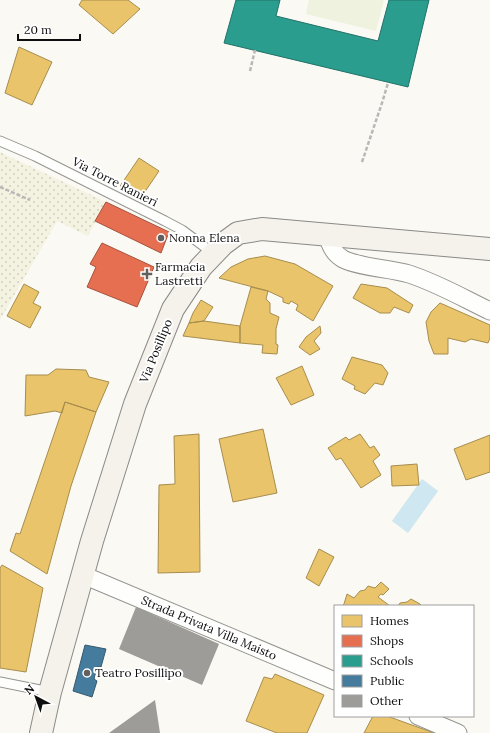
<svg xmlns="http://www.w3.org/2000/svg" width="490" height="733" font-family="Lora,serif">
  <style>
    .farmland { fill: url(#farmland-dots) }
    .pitch { fill: #eef2df }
    .water { fill: #cee7f0 }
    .homes { fill: #e9c46a; stroke: #a78d4e }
    .shops { fill: #e76f51; stroke: #a6523d }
    .schools { fill: #2a9d8f; stroke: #227268 }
    .public { fill: #457b9d; stroke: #345a72 }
    .building { fill: #9e9c98 }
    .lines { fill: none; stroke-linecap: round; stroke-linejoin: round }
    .lane-casing { stroke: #949491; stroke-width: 11 }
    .street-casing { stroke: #949491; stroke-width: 19 }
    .secondary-casing { stroke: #8b8a88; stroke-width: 24 }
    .path { stroke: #b8b8b7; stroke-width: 2.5; stroke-dasharray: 4 2; stroke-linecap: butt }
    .lane { stroke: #fefefd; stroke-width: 9 }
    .street { stroke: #fefefd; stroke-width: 17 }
    .secondary { stroke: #f4f2ea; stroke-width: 22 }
    .poi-dot { fill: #61605e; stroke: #fff; stroke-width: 1.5 }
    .labels { text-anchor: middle; stroke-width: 4; stroke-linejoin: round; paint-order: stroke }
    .street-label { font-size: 12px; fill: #0e0e0e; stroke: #fff }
    .poi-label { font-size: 12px; fill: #0e0e0e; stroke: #fff; text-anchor: start }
  </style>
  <defs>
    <pattern id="farmland-dots" width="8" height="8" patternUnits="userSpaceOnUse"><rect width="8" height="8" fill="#f4f2e1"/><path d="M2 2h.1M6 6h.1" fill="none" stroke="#d0cec0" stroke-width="1.8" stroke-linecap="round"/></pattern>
  </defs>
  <rect width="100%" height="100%" fill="#faf9f3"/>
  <path class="farmland" d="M0,152L106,202L88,236L57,221L0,320Z"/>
  <path class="pitch" d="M309,0H384L376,31L306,14Z"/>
  <path class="water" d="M422,479L438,491L408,533L392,521Z"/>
  <path class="homes" d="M82,0H128L140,9L113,34L79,5Z
    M19,47L52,62L32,105L5,93Z
    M139,158L159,171L140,199L120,186Z
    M265,256L295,264L333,286L313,321L296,310L298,305L291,301L289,304L283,302V298L268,291L219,278L231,267L248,259Z
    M24,284L39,292L33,303L41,307L30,328L7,316Z
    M361,284L387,288L413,305L409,313L394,307L390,313H380L353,298Z
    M251,287L268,291L266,299L270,303V313L279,317L276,329V344L278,345L277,354L262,353L263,345L240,343V326Z
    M201,300L213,307L204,321L189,323L193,313Z
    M440,303L490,325V338L488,343L471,339L465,342L448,338V354H434L429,341L426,322L431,312Z
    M204,321L240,326V343L183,336L189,323Z
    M320,326L321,333L314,341L320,349L310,355L299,347L306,337Z
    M352,357L382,365L388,373L383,385L375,383L365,394L354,389L355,386L342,379Z
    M302,366L314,395L291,405L276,378Z
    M56,369L86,370L89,377L109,382L96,412L65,402L62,413L55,411L25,416L26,375H48Z
    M65,402L96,412L71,486L47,574L10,551L16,533L20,534Z
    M263,429L277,493L233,502L219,439Z
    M199,434L200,572L158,573L159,485L175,484L174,436Z
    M360,434L370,448L374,446L380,455L373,461L381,475L361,488L341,458L336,460L328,448L346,437L349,440Z
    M490,435V472L466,480L454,449Z
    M417,464L419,485L392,486L391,466Z
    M319,549L334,557L319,586L306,578Z
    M2,565L43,588L26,672L0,668V568Z
    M381,582L389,589L383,595L381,594L378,597L390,606H342L344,604L347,594L354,598L360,591L365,590L368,586L375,588Z
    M411,599L420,604L422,606H398L400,603L407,602Z
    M275,674L324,695L307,733H277L246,721L264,677L272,679Z
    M373,716H387L434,733H364Z"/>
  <path class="shops" d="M106,202L169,232L161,253L95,221Z
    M102,243L154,267L137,307L87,287L96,267L90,264Z"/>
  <path class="schools" d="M236,0H280L276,16L378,41L389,0H429L408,87L224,43Z"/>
  <path class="public" d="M85,645L106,649L101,667H97L94,679L97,681L92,697L73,691Z"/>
  <path class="building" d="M136,607L219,644L202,685L119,649Z
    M155,700L160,733H109Z"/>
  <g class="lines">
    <defs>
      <path id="lane" d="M0,141L35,156L165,221L182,230L213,253
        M0,682L50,692"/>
      <path id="street" d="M327,234C330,245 333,253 343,259C361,268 389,268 409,274C437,283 463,298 490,311
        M83,575L335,681
        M418,716L458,733"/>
      <path id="secondary" d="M41,733L50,692L92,541L135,404L173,309L201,267L223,244L238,233L262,229L490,249"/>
    </defs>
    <use href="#lane" class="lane-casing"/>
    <use href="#street" class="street-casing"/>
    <use href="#secondary" class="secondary-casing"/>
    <path class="path" d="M250,71L255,50
      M362,162L382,103L388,83
      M0,187L30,200"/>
    <use href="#lane" class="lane"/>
    <use href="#street" class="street"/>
    <use href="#secondary" class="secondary"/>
  </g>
  <g class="poi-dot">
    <circle cx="161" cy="238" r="4"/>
    <path d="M145 268h4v4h4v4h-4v4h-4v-4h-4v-4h4z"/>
    <circle cx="87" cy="673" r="4"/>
  </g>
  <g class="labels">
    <g class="street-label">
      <text transform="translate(115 182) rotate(27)" y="4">Via Torre Ranieri</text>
      <text transform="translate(156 351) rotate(-68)" y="4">Via Posillipo</text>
      <text transform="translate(209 628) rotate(23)" y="4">Strada Privata Villa Maisto</text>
    </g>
    <g class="poi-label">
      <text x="169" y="242">Nonna Elena</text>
      <text x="155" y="271">Farmacia<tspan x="155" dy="14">Lastretti</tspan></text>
      <text x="95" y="677">Teatro Posillipo</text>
    </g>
  </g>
  <rect x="334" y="605" width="140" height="112" fill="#ffffff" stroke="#9f9f9f"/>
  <rect x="342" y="615" width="20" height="12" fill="#e9c46a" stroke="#9f9f9f"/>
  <text x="370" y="625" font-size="12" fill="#0e0e0e">Homes</text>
  <rect x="342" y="635" width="20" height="12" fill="#e76f51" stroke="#9f9f9f"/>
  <text x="370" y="645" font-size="12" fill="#0e0e0e">Shops</text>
  <rect x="342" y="655" width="20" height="12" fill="#2a9d8f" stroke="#9f9f9f"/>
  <text x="370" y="665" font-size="12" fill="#0e0e0e">Schools</text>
  <rect x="342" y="675" width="20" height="12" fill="#457b9d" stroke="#9f9f9f"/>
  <text x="370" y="685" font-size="12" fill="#0e0e0e">Public</text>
  <rect x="342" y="695" width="20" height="12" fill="#9e9c98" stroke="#9f9f9f"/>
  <text x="370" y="705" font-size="12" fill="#0e0e0e">Other</text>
  <g transform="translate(36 697) rotate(319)" stroke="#ffffff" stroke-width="3" paint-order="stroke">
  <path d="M0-3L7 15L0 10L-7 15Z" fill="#0e0e0e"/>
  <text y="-6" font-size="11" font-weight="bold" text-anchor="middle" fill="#0e0e0e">N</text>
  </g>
  <path d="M18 34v6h62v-6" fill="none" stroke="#0e0e0e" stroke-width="2"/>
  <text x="24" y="34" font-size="12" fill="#0e0e0e" stroke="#ffffff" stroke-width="3" paint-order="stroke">20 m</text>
</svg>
